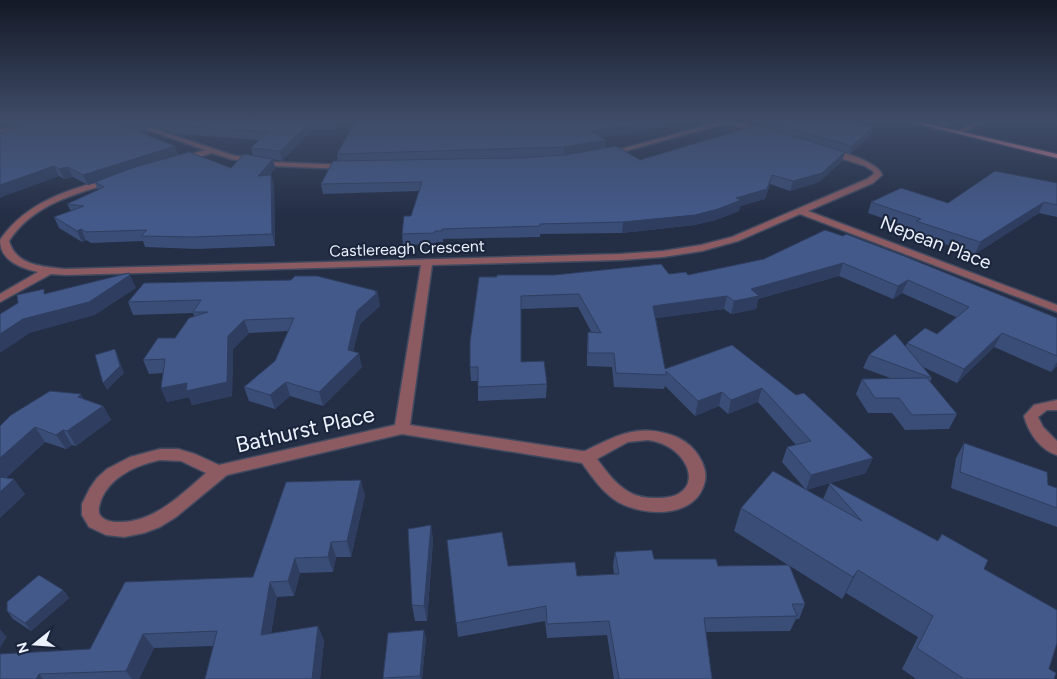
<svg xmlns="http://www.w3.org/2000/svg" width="1057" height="679" font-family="Figtree,sans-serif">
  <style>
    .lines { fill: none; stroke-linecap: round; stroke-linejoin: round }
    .minor-casing { stroke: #40495f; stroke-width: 3 }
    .major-casing { stroke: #40495f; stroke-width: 3 }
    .minor { fill: #8b5b61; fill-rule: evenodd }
    .major { fill: #e78492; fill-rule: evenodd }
    .wall { fill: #3a4d76; fill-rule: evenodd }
    .shaded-wall { fill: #2f3e60 }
    .building { fill: #435989; stroke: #2f3e60 }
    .labels { text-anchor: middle; stroke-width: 4; stroke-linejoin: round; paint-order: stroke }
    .far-street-label { font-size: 16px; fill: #ebf1fd; stroke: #1a243a }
    .street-label { font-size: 19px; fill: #ebf1fd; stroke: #1a243a }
    .near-street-label { font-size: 22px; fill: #ebf1fd; stroke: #1a243a }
  </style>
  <rect width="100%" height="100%" fill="#242e45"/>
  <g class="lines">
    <defs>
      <path id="minor" d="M50,122H62L0,134V130Z
        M126,122H134L232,155L272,162L345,165L349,167L345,169L272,166L231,159L212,153L182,162L178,160L179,158L205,150Z
        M719,122H735L768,132L765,134L727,123L607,156L603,154Z
        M945,122H953L935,129L932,127Z
        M976,122H983L960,133L955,132Z
        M824,149C837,149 879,162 882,175L873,183L808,211L1057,305V312L800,214L738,241L702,251L663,257L620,260L432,265L410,425L582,451H585C613,437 636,424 668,434C679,437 689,443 696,452C702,460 707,471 705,481C697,519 645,517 618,502C603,493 592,477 582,463L402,434L227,475L176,517L160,527L144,533L124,537L106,535L89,527L82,515V504L90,488L97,478L107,469L130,457L160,449H178L195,454L219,465L395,425L421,265L66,275L51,274L0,302V294L38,272C21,268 0,261 0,240C26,202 69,189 112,178L116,180L115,182C75,194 33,204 9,241C16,266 44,267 66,269L620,254L663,251L701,245L732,237L867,179L874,174L873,171L865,166L824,153ZM648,440C693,446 708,500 656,498C647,498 637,497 629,492C616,485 606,471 597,459L628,442ZM160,460L181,461L206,473C181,495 152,524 117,522C111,522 103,520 100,515C97,510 100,504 101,500C111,476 137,465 160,460Z
        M1057,400V410H1047L1038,417L1043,427L1057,441V455C1040,450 1028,432 1024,416L1034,405Z"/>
      <path id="major" d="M911,122H920L1057,154V158Z"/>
    </defs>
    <use href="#minor" class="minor-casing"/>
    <use href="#major" class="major-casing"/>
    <use href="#minor" class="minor"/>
    <use href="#major" class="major"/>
  </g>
  <path class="wall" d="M0,122H336L335,130H312L282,161L273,159L275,168L270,175L274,185L275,246L196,249L145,247L143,241L91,243L86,240L82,242L59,228L54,217L71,211L67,204L98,190L95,183L88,185L73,177L64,179L59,176L1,197L0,198V133L33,122ZM146,124L176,134L259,140L251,148L253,156L231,168L178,155L175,146L138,131L149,132Z
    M769,122H851L873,127L871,135L850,154L845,152L842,161L819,182L790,191L770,184L765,199L740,206L739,211L716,220L694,225L622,233L540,234V237L443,239V242H436V244L403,245L402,234L411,216L419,191L323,194L321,184L338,161L337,154L665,123L664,128L601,137L606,140L605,148L640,160L768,129Z
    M1057,183V217L1039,213L975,254L911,233L913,229L868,213L871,202L948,203Z
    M825,230L1057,318V366L1051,372L994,347L957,383L923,367L932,378L930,382L957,414L949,429L905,430L892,413H868L856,394L862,379H893L863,368L869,355L905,347L907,343L937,334L956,317L902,293L893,299L839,276L758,299L756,309L731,314L724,309L656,318L665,369L732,345L866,473L830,483L937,541L942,534L984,569L1049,669L1054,679H916L902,669L918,637L846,593L842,599L790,566L805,604L799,619H796L790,631L706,632L712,679H614L607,635L547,638L545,621L458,637L447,540L508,566L577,576L614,574L613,566L615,552L654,559L718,566L788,565L734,531L741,508L823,499L830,483L806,490L782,462L787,447L796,445L758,402L728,414L719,406L695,416L665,386L664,389L614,387L612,367L587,366V346L588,332L592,333L578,307L521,309V362L547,384L546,398L478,401V381H471L470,367L479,277L554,275H688L764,259Z
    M377,291L380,306L360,324L353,352L362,367L323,406L290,396L275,409L249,401L244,387L275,361L288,331L249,333L233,349L232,396L192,405L189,397L167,402L161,388L163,373L149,374L143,360L175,338L194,316L193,313L133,315L128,302Z
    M84,399L103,406L111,420L76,446L72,445L66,449L45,442L6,478L25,494L0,518V426Z
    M964,443L1048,485L1057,488V527L951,488L956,458Z
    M365,495L351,557H336L333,572L300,573L294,596L277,597L271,634L318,626L324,641L320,679H205L213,646L154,648L139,679H0L90,649L253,577Z
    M431,525L433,541L427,621H415L412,605Z
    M63,590L69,598L31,631L13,619L7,611Z
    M426,638L422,679H383V678Z"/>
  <path class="shaded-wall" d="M0,122H38L0,126Z
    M310,122L312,130L282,161L280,151Z
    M333,122H336L335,130Z
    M654,122H671L665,123L664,128L590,139V131Z
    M873,127L871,135L850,154L852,146Z
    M606,140L605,149L564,156V147Z
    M175,146L178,156L88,185L83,175Z
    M845,152L842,161L819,182L790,191L793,181Z
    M273,159L275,168L260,186L258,176Z
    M54,166L59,176L1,197L0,198V185Z
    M68,167L73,177L64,179L59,169Z
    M271,175L274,185L275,246L272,234Z
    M772,175L770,184L765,199L740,206L739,211L716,220L694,225L622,233L623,222L736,198Z
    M1044,202L1039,213L975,254L980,242Z
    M81,229L86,240L82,242L77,231Z
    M843,263L839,276L758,299L756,309L731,314L734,301L751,289Z
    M130,275L136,288L95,315L30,333L0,353V334L23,319Z
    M908,280L902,293L893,299L898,286Z
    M377,291L380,306L360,324L351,361L359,353L362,367L323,406L319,392L348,350L357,311Z
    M727,296L724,309L651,319L653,306Z
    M244,320L249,333L233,349L232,396L192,405L189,397L167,402L161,388L228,336Z
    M1002,333L994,347L957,383L964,369Z
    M115,349L118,356L124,373L107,390L103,383Z
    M1057,362V366L1051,372Z
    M286,382L290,396L275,409L270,395Z
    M762,388L758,402L728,414L731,400Z
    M722,392L719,406L695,416L698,401Z
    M81,394L89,408L78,397Z
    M103,406L111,420L76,446L67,431Z
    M35,427L45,442L0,483V458Z
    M63,430L72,445L66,449L56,435Z
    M873,458L866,473L806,490L811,475Z
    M14,479L25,494L0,518V492Z
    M361,480L365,495L351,557L347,541Z
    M431,525L433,541L427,621L424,606Z
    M331,542L336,557L333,572L328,557Z
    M295,558L300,573L294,596L288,581Z
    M858,570L846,593L842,599L853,577Z
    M270,582L277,597L268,650L261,635Z
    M63,590L69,598L31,631L25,623Z
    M318,626L324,641L320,679H312Z
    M0,629L7,637L0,648Z
    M424,630L426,638L422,679H421L420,676Z
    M143,634L154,648L139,679H132L126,671Z
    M39,674L43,679H36Z"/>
  <path class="building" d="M33,122H112L175,146L83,175L68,167L59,169L54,166L0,185V133Z
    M115,122H140L146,124Z
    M161,122H310L280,151L251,148L267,132L173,126Z
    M356,122H654L590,131L606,140L564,147L337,154L353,126Z
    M772,122H851L873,127L852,146L769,123Z
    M757,125L845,152L822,173L793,181L772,175L767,189L736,198L741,200L718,209L695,215L623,222L540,224V226L442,229V231H435V233L402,234L404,216H411L422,182L321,184L333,161L515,158L565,155L616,146L640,160Z
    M189,152L231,168L244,154L273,159L258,176L271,175L272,234L192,237L141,236L147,230L86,232L81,229L77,231L54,217L84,206L67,204L104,187L95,182L132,168Z
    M995,171L1057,183V205L1044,202L980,242L916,221L921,219L871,202L901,188L948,203Z
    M825,230L843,236L846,234L904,256L1057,318V356L1002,333L964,369L907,343L925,328L937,334L969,307L908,280L898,286L843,263L751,289L759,296L734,301L727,296L653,306L665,369L732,345L796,395L804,393L873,458L811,475L787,447L811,441L762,388L731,400L722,392L698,401L666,371V375L616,373L614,353H588V332L601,333L579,294L521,296V362L544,361L547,384L478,387V367H470V342L479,277H497V275H554L661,264L669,274L686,272L688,275L764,259Z
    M129,273L130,275L89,302L23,319L0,334V314L18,303L17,295L44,289V294Z
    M295,276H317L377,291L375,292L377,293L357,311L348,350L359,353L319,392L286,382L270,395L244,387L275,361L294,318L244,320L228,336L227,382L186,391L187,383L161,388L165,359L143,360L158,338H175L189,318L208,312H193L201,300L128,302L144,283L291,280Z
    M895,334L932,378L869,355Z
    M115,349L120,366L103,383L95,355Z
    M927,378L957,414L912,415L899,398H875L862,379Z
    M50,391L81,394L78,397L103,406L67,431L63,430L56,435L35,427L0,458V426L11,415Z
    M964,443L1047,472L1048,485L1057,488V508L960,472Z
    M773,471L862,521L829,484L830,483L938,541L942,534L988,560L984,569L1057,610V643L1049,669L1056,673L1054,679H964L917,648L933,616L858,570L853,577L741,508Z
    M0,477L14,479L0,492Z
    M361,480L347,541L331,542L328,557L295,558L288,581L270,582L261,635L318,626L312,679H205L217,631L143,634L126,671L39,674L36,679H0V654L90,649L125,582L253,577L286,482Z
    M431,525L424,606L412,605L408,529Z
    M502,532L508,566L575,562L577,576L619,574L615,552L652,550L654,559H716L718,566L789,565L805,604H792L797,616L704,618L712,679H619L609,621L547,624L546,606L456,623L447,540Z
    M39,575L63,590L25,623L7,611V602Z
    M424,630L420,676L383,678L388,633Z"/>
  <linearGradient id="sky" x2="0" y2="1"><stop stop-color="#141926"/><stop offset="0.56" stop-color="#3f4c68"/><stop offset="1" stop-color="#3f4c68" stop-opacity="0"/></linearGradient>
  <rect width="1057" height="217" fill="url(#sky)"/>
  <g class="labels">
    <g class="far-street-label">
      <text transform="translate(407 248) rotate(-2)" y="6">Castlereagh Crescent</text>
    </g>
    <g class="street-label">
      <text transform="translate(936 242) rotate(21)" y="7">Nepean Place</text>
    </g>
    <g class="near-street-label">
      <text transform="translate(305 429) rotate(-13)" y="8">Bathurst Place</text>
    </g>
  </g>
  <g transform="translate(35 644) rotate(253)" stroke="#1a243a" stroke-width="4" paint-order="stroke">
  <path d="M0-4L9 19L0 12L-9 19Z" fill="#ebf1fd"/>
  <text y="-8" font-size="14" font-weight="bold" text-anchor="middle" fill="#ebf1fd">N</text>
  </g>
</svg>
